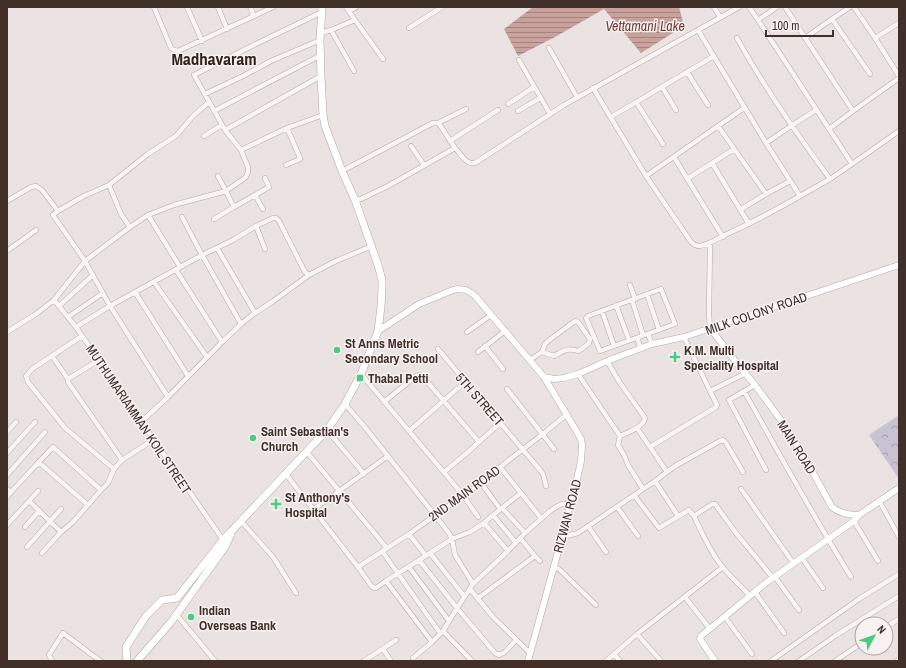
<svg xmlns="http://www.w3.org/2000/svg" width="906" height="668" font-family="'Archivo Narrow',sans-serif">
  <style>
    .forest { fill: url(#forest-crowns) }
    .water { fill: url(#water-rules) }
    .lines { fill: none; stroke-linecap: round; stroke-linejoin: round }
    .street-casing { stroke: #b4a9a6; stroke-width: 5.5 }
    .secondary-casing { stroke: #b4a9a6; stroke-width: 7 }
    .primary-casing { stroke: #b5a4a1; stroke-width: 8 }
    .street { stroke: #f8f5f4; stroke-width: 4.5 }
    .secondary { stroke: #fff; stroke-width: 6 }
    .primary { stroke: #fff; stroke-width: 7 }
    .poi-dot { fill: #49cc80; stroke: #f7f2f1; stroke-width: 1.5 }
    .labels { text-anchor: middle; stroke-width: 3; stroke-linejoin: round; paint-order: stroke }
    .street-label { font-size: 13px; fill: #412f2a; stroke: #f7f2f1 }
    .poi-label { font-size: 13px; font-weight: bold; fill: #412f2a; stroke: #f7f2f1; text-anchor: start }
    .water-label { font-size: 14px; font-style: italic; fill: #743c34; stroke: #f7f2f1 }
    .district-label { font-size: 17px; font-weight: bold; fill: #32211c; stroke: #f7f2f1 }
  </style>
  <defs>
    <pattern id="forest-crowns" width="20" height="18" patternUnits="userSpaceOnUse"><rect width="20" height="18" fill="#c8c3d3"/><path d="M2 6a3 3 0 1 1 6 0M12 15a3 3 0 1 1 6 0" fill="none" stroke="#a49fab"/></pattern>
    <pattern id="water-rules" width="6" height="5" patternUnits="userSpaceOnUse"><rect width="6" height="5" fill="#c9a19d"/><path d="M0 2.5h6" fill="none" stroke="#a58480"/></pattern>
  </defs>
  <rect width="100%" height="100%" fill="#eae3e1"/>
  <path class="forest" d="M899,415V479L869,435Z"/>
  <path class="water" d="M533,7H679L684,26L641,53L604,9L555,37L518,56L504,29Z"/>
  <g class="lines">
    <defs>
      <path id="street" d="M154,7L171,48L174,50L178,51L254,16L250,7
        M187,7L202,41
        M218,7L227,29
        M714,7L720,17
        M749,7L758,20L777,7
        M785,7L853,111L899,78
        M854,7L875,38L899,76
        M349,11L356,7
        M254,16L273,7
        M832,19L870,74
        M355,20L383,59
        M758,20L852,164L830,179L800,196
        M409,28L442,7
        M331,30L354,71
        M321,33L331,30L355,20L346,7
        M737,38C765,89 796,133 830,179
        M805,38L832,19L850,7
        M875,38L899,23
        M549,48L577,97
        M519,60L550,114
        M687,72L708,105
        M662,87L676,110
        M593,88L646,176L691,242C693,244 696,246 699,246C708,245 717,239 725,235C751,223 776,210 800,196L766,143L698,30
        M205,94L243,76L271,61L320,40
        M636,102L663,144
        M508,104L534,87
        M214,111L321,55
        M518,111L540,98
        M611,117L714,56
        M438,123L466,109
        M718,126L766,194L790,181
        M829,129L853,111
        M225,130L321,76
        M204,136L222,125
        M450,141L498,110
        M766,143L791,126L816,110
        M411,146L424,165
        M241,150L287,128
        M674,157L723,237
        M712,163L749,224
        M852,164L899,131
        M286,165L300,159V158L287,128L323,115
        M342,171L433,123H438L440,125L455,148
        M646,176L744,108
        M687,179L734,149
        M109,185L121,214L130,227
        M255,195L269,187L265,178
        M355,200L361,199L388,186L455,148C461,154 466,165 475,163L564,105L739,7
        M7,201L31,187L36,186L42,190L58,211
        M234,207L255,195L263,209
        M740,210L766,194
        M148,215L180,267
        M182,217L202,255L241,324L222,342L168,397L110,306L202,255L233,240L256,226
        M214,219L234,207L218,176
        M710,243L709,314L710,328
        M217,248L255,313L241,324
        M265,249L256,226L273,218H276L279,221L305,272L309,275L336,261L372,246
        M7,251L36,230
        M176,270L222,342
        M154,282L207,357
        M630,285L635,299
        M661,289L675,324L600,351L586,318L588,316Z
        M135,292L188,376
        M647,294L659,330
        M54,300L76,327L223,540
        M632,300L643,335
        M616,305L629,340
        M59,306L93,275
        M602,311L614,346
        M255,313L272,302L309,275
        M68,317L103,293
        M76,327L110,306L85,261L53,215L58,211L84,196L109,185L148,154L176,136L193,116L209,102
        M7,332L36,314L54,300L85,261L130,227L148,215L174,205L226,191L246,177L248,172V167L241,150L225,130L194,75L260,42L322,12
        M467,332L491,315
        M648,334L652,344
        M82,336L32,369L26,376L28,382L65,428L114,469L122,460L153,440
        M637,338L641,349
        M485,346L503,369
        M438,349L540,470L543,474L546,486
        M478,352L505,331
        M52,356L68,379V382L122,460
        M530,360L542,352L545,344L548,341L575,321L578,322L590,339L589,343L583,348L578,351C568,347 563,351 554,356L542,352
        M607,361L620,383L645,418C643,428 628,432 620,436
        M361,374L463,495L478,517
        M578,374L620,436L618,445L624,455L628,465L643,489
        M68,379L99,360
        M755,385L729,400L766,470
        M507,389L554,449
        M710,391L746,373
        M744,391C779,453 813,516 851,577
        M384,402L416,376L420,375L424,378L479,442
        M345,404L364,426L449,533L452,539L455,555L473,584
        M141,422L168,397
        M637,428L667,472
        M327,430L364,474
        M409,431L465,382
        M7,432L16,422
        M650,447L716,407L717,405L710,391L684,337
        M306,451L386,547
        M7,453L35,422
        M36,465L53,447L101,490L88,505
        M500,467L541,518
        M444,472L468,452L501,422
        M285,473L358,567L372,587L376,588L386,581
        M7,475L45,432
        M655,481L678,516
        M481,483L498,506
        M7,489L11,492L7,497
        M741,489L794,564
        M101,490L108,483L114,469
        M11,492L36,465L40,464L42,465L88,505L72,523L61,532
        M634,495L659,528L689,510L694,516
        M29,501L38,491
        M880,502L899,537
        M617,507L638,536
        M502,508L525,533
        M314,509L388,456
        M493,515L516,543
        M241,521L273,557L296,593
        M854,521L878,561
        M7,525L29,501L61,532L42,553
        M588,526L606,552
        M25,527L39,511
        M409,534L426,556
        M562,537L578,533L655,481L675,466L720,441L723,440L726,443L743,472
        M27,547L61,509
        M382,551L440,633
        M508,551L525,533L550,511L556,507L562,504H570
        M430,553L464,596
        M535,556L540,561
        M802,558L823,588
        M419,560L457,608L495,653L499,655L505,652L516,640
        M554,566L560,570L596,605
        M358,567L409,534L481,483L509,460L543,434L567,414
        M409,567L449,621
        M775,577L799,610
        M470,589L493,617L530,653
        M755,592L784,633
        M750,596C740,585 727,574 718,561C708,547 701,531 694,516L712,504H715L736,533L773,578
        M685,597L710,629
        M478,598L535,556L520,538
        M176,614L215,661
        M725,617L752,654
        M886,627L899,619
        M443,631L472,661
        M637,634L661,661
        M432,642L386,581L452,539L470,532L484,523L493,515L521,493
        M383,649L391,661
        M614,654L620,661
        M413,658L432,642L443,631L457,608L473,584L508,551L484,523
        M52,661L49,655L63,633L87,651L89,653L101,661
        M364,661L396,640
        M606,661L637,634L723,567
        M771,661L859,599L899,574
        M799,661L835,636L899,596
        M835,661L862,643
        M897,661L899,660"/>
      <path id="secondary" d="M710,328L736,362L755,385L789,431L807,462L832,507C839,513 849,515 859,515L899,488
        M378,331L419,304L453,290L458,289L466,290L473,294L476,297L544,377L577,432L581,439L582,445L581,461L575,488L570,504L562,537L528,661
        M544,377L554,379L564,378L578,374L607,361L652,344L684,337L899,265
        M715,661L702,642L700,639L701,636L767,582L854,521L859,515"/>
      <path id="primary" d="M127,661L126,647L146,616L162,600L177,598L223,540L327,430L345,404L361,374L378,331L381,307L382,289V280L378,265L355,200L342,171L325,126L323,115L321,75L320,40L322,7
        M137,661L171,622L225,547L231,534"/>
    </defs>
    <use href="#street" class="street-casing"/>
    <use href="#secondary" class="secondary-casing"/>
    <use href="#primary" class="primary-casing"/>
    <use href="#street" class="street"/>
    <use href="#secondary" class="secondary"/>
    <use href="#primary" class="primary"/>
  </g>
  <g class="poi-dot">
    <circle cx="337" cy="350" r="4"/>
    <path d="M673 351h4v4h4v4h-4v4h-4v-4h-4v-4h4z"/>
    <rect x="356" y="374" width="8" height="8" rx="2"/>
    <circle cx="253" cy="438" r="4"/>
    <path d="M274 498h4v4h4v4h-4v4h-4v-4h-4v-4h4z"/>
    <circle cx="191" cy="617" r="4"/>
  </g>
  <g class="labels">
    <g class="street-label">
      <text transform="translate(756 313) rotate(-19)" y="5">MILK COLONY ROAD</text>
      <text transform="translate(480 399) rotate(49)" y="5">5TH STREET</text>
      <text transform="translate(139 419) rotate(56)" y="5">MUTHUMARIAMMAN KOIL STREET</text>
      <text transform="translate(797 447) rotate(58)" y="5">MAIN ROAD</text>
      <text transform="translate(464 493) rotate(-36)" y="5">2ND MAIN ROAD</text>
      <text transform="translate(567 516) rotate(-75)" y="5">RIZWAN ROAD</text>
    </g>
    <g class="poi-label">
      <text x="345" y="348">St Anns Metric<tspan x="345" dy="15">Secondary School</tspan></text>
      <text x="684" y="355">K.M. Multi<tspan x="684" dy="15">Speciality Hospital</tspan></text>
      <text x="368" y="383">Thabal Petti</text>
      <text x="261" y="436">Saint Sebastian's<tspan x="261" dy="15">Church</tspan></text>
      <text x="285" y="502">St Anthony's<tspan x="285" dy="15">Hospital</tspan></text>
      <text x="199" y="615">Indian<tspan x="199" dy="15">Overseas Bank</tspan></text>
    </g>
    <g class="water-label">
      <text x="645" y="31">Vettamani Lake</text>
    </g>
    <g class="district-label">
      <text x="214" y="65">Madhavaram</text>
    </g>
  </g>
  <rect width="906" height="668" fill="none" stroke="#412f2a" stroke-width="16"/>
  <g transform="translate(874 636) rotate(49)"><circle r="19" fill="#f7f2f1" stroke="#aea4a1"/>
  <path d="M0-3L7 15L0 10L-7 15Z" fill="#49cc80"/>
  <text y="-6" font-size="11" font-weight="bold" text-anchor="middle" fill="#412f2a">N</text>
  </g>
  <path d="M766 30v6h67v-6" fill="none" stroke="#412f2a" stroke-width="2"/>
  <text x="772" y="30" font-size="12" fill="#412f2a" stroke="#f7f2f1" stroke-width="3" paint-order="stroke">100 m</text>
</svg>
